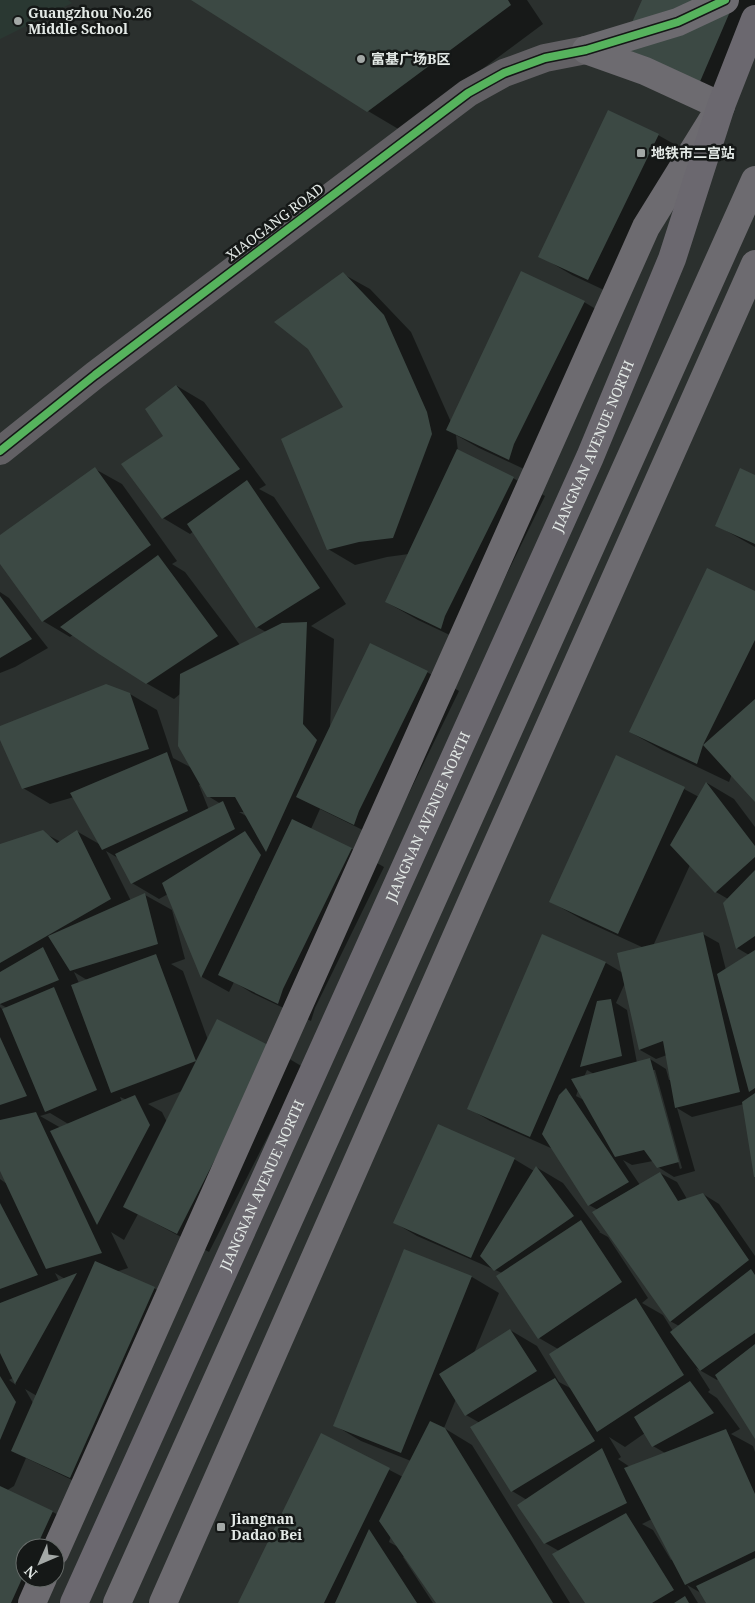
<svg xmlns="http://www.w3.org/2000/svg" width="755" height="1603" font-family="'Noto Serif','Noto Sans SC',serif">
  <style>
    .built { fill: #2a3832 }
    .shadow { fill: #0007; fill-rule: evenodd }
    .building { fill: #3c4944 }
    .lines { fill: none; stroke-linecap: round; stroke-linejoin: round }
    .street { stroke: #626064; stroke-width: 28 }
    .secondary { stroke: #6d6b70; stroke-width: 28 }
    .primary { stroke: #6b686f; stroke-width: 28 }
    .cycleway-casing { stroke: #151817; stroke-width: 11 }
    .cycleway { stroke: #56b35d; stroke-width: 8 }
    .poi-dot { fill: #a3a8a6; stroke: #151817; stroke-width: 2 }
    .labels { text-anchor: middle; stroke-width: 5; stroke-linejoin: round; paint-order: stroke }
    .poi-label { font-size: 14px; font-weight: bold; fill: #e3e9e6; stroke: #151817; text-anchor: start }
    .street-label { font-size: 14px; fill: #e3e9e6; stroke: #151817 }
  </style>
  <rect width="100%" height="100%" fill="#2b302e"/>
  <path class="built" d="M0,0H68L72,3L0,39Z"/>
  <path class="shadow" d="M193,0H527L543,24L400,130L368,111Z
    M643,0H755V31L723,105L646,71Z
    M658,135L690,153L621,298L572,275L540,256Z
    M343,274L370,289L411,332L451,422L584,302L616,321L541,477L479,448L456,435L458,451L513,478L545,496L477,635L473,646L418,620L386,602L409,554L387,557L355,565L328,549L345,408Z
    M177,386L204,402L266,485L259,489L274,497L346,604L311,626L334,639L330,728L427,672L459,691L391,830L387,842L320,809L311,829L352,849L384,867L315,1008L311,1021L252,993L234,982L229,992L202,977L168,894L159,899L132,883L118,858L106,851L131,901L145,895L172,910L185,959L171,964L183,971L208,1040L271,1048L303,1067L209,1252L138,1214L124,1240L111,1232L128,1268L116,1272L154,1288L177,1301L93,1490L26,1458L14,1486L6,1491L53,1512L75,1525L55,1568V1548H25V1578H51L39,1603H0V1179L7,1184L0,1168V1007L3,1010L7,1008L0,1004V845L42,832L61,842L78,832L101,845L74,797L50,804L23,788L0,737V727L130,694L157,710L173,758L192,768L180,694L174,699L146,683L73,635L70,637L43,621L0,562V536L95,469L122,484L177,561L172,564L185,572L240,645L266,632L257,627L194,531L190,534L163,518L164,436ZM201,784L208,796L221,804L209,810L199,785ZM239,812H245L248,817ZM74,972L87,980L79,983ZM182,1091L167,1122L162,1112L148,1104ZM120,1097L127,1100L122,1102ZM50,1113L70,1125L61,1128L40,1116ZM55,1273L65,1279L59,1281ZM13,1378L16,1385L9,1380ZM25,1389L37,1396L33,1403Z
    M755,476V547L716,525Z
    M0,592L9,598L48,648L15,667L0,673Z
    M755,592V800L732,774L729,782L662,750L630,732Z
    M616,757L684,789L699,797L707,783L734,799L755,827V1176L744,1104L692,1117L677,1108L695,1171L674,1177L658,1167L653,1161L632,1165L623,1160L640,1185L660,1173L677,1182L687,1199L703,1194L719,1204L755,1256V1436L718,1379L717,1380L696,1368L710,1390L708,1392L717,1398L740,1429L731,1434L753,1446L755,1452V1603H708L701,1593L687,1585L698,1603H587L559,1551L545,1543L527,1500L512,1491L480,1423L466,1415L456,1399L444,1428L472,1445L570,1603H437L405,1556L403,1557L433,1603H239L322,1435L403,1477L411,1461L361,1441L334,1425L405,1250L472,1277L499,1293L474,1353L510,1330L537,1346L559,1382L572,1389L558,1349L539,1338L502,1273L417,1236L395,1223L514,1159L534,1171L536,1167L563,1183L600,1232H599L608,1237L648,1298L642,1303L663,1315L673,1331L679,1326L670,1321L598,1210L589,1205L553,1149L490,1121L468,1108L543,935L606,963L623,973L644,948L583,920L551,902ZM690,865L716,892L728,899L737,948L749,955L726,970L719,943L703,934L653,946ZM625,983L640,1050L656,1059L667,1055L671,1080H669L666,1069L650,1059L637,1063L627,1010L616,1003ZM587,1070L594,1074L584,1077ZM652,1070H655L682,1168L680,1169ZM578,1090L584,1100L576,1096ZM645,1433L653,1446L665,1453L630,1467L618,1459L621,1457L609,1437L625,1447ZM652,1519L673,1559L671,1560L653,1530L642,1524ZM391,1536L400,1548L389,1542Z"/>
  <path class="building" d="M191,0H508L511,5L367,112Z
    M642,0H735L696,91L617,56Z
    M608,110L659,134L588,280L538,257Z
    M521,271L585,301L514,444L509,460L446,430Z
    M343,272L384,315L427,412L432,434L393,538L359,542L327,550L281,439L343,407L308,349L274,322Z
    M176,385L240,469L162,519L121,464L163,436L145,409Z
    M457,449L514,477L445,616L441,629L385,602Z
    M95,467L151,545L42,622L0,564V535Z
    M740,468L755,475V544L715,526Z
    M247,480L320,588L256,628L187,524Z
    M158,555L218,636L146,684L99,654L60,627Z
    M707,568L755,591V640L703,745L755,699V802L703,745L697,764L629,732Z
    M0,596L32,639L0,658Z
    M307,622L303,724L317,740L266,852L235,797H207L178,746L180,674L282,623Z
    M370,643L428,671L359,811L354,825L296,797Z
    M106,684L130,693L149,749L22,789L0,740V726Z
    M167,752L188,811L102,850L70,793Z
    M616,755L685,787L618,934L549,902Z
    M706,782L755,846V857L715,893L670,845Z
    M223,801L235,829L131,884L115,854Z
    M292,819L352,848L283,989L278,1004L218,975Z
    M43,830L57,843L77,830L111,899L0,963V844Z
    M245,831L261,855L201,978L162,883Z
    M755,870V936L736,949L723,903Z
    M145,893L158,944L70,971L48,936Z
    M703,932L740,1092L675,1108L663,1041L639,1050L617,953Z
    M542,934L606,962L530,1137L467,1109Z
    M43,947L59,980L0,1004V972Z
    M755,950V1088L749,1092L717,974Z
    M156,954L196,1061L111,1093L71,985Z
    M54,987L97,1090L45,1112L2,1009Z
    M611,999L622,1056L580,1067L597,1001Z
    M217,1019L272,1047L177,1234L123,1207Z
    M0,1037L27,1096L0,1105Z
    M650,1058L679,1162L657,1168L644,1150L615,1157L571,1079Z
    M566,1088L629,1182L588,1206L542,1134L559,1095Z
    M755,1093V1177H754L742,1102Z
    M135,1095L150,1125L97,1225L50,1131Z
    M36,1112L102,1253L46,1269L0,1171V1120Z
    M438,1124L515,1158L471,1258L393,1223Z
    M536,1166L574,1216L494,1271L480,1256Z
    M660,1172L678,1201L703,1193L749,1260L670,1322L592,1212Z
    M0,1203L38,1275L0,1289Z
    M581,1220L622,1282L538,1339L496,1276Z
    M404,1249L472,1276L401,1453L333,1426Z
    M95,1261L155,1287L70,1478L11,1451Z
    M751,1269L755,1275V1333L700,1371L670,1332Z
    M77,1273L15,1384L0,1353V1303Z
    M636,1298L684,1375L597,1432L549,1354Z
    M510,1329L537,1371L465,1416L439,1374Z
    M755,1344V1439L715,1375Z
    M0,1376L16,1402L0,1440Z
    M555,1378L595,1441L511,1492L470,1427Z
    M690,1381L714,1413L652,1447L634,1417Z
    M430,1421L445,1428L553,1603H436L379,1521Z
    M726,1429L755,1494V1551L685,1585L624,1468Z
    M321,1433L390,1468L324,1603H238Z
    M602,1448L627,1503L544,1544L517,1505Z
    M0,1486L53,1511L36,1548H25V1572L11,1603H0Z
    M626,1513L674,1590L652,1603H585L552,1554Z
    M369,1529L417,1603H335Z
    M755,1558V1603H706L696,1586Z
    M685,1596L689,1603H674Z"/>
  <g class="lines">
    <path class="street" d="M0,451L95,375L468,93L504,73L545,58L586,50"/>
    <path class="secondary" d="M586,50L678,22L725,0
      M55,1552L646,227L721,106L645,71L586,50
      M32,1603L43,1578
      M117,1603L755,180
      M163,1603L475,894L755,264"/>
    <path class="primary" id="s1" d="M74,1603L590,457L672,259L721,106L755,19"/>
    <defs>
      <path id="cycleway" d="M0,451L95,375L468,93L504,73L545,58L586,50L678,22L725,0"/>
    </defs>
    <use href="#cycleway" class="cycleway-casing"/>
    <use href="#cycleway" class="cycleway"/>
  </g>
  <g class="poi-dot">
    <circle cx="18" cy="21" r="5"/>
    <circle cx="361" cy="59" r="5"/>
    <rect x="636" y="148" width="10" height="10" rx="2.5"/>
    <rect x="216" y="1522" width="10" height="10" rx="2.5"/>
  </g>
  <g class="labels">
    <g class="poi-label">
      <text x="28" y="18">Guangzhou No.26<tspan x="28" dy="16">Middle School</tspan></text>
      <text x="371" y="64">富基广场B区</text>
      <text x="651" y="158">地铁市二宫站</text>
      <text x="231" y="1524">Jiangnan<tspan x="231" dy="16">Dadao Bei</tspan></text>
    </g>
    <g class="street-label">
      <text transform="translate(275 222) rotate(-37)" y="5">XIAOGANG ROAD</text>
      <text dy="5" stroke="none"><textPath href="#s1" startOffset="1268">JIANGNAN AVENUE NORTH</textPath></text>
      <text dy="5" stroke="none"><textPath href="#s1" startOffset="862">JIANGNAN AVENUE NORTH</textPath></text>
      <text dy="5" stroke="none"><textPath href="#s1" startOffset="458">JIANGNAN AVENUE NORTH</textPath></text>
    </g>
  </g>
  <g transform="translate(40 1563) rotate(225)"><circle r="24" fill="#151817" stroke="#676c6a"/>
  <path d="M0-4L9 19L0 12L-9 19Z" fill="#a3a8a6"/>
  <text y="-8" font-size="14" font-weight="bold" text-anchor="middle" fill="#e3e9e6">N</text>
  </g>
</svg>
